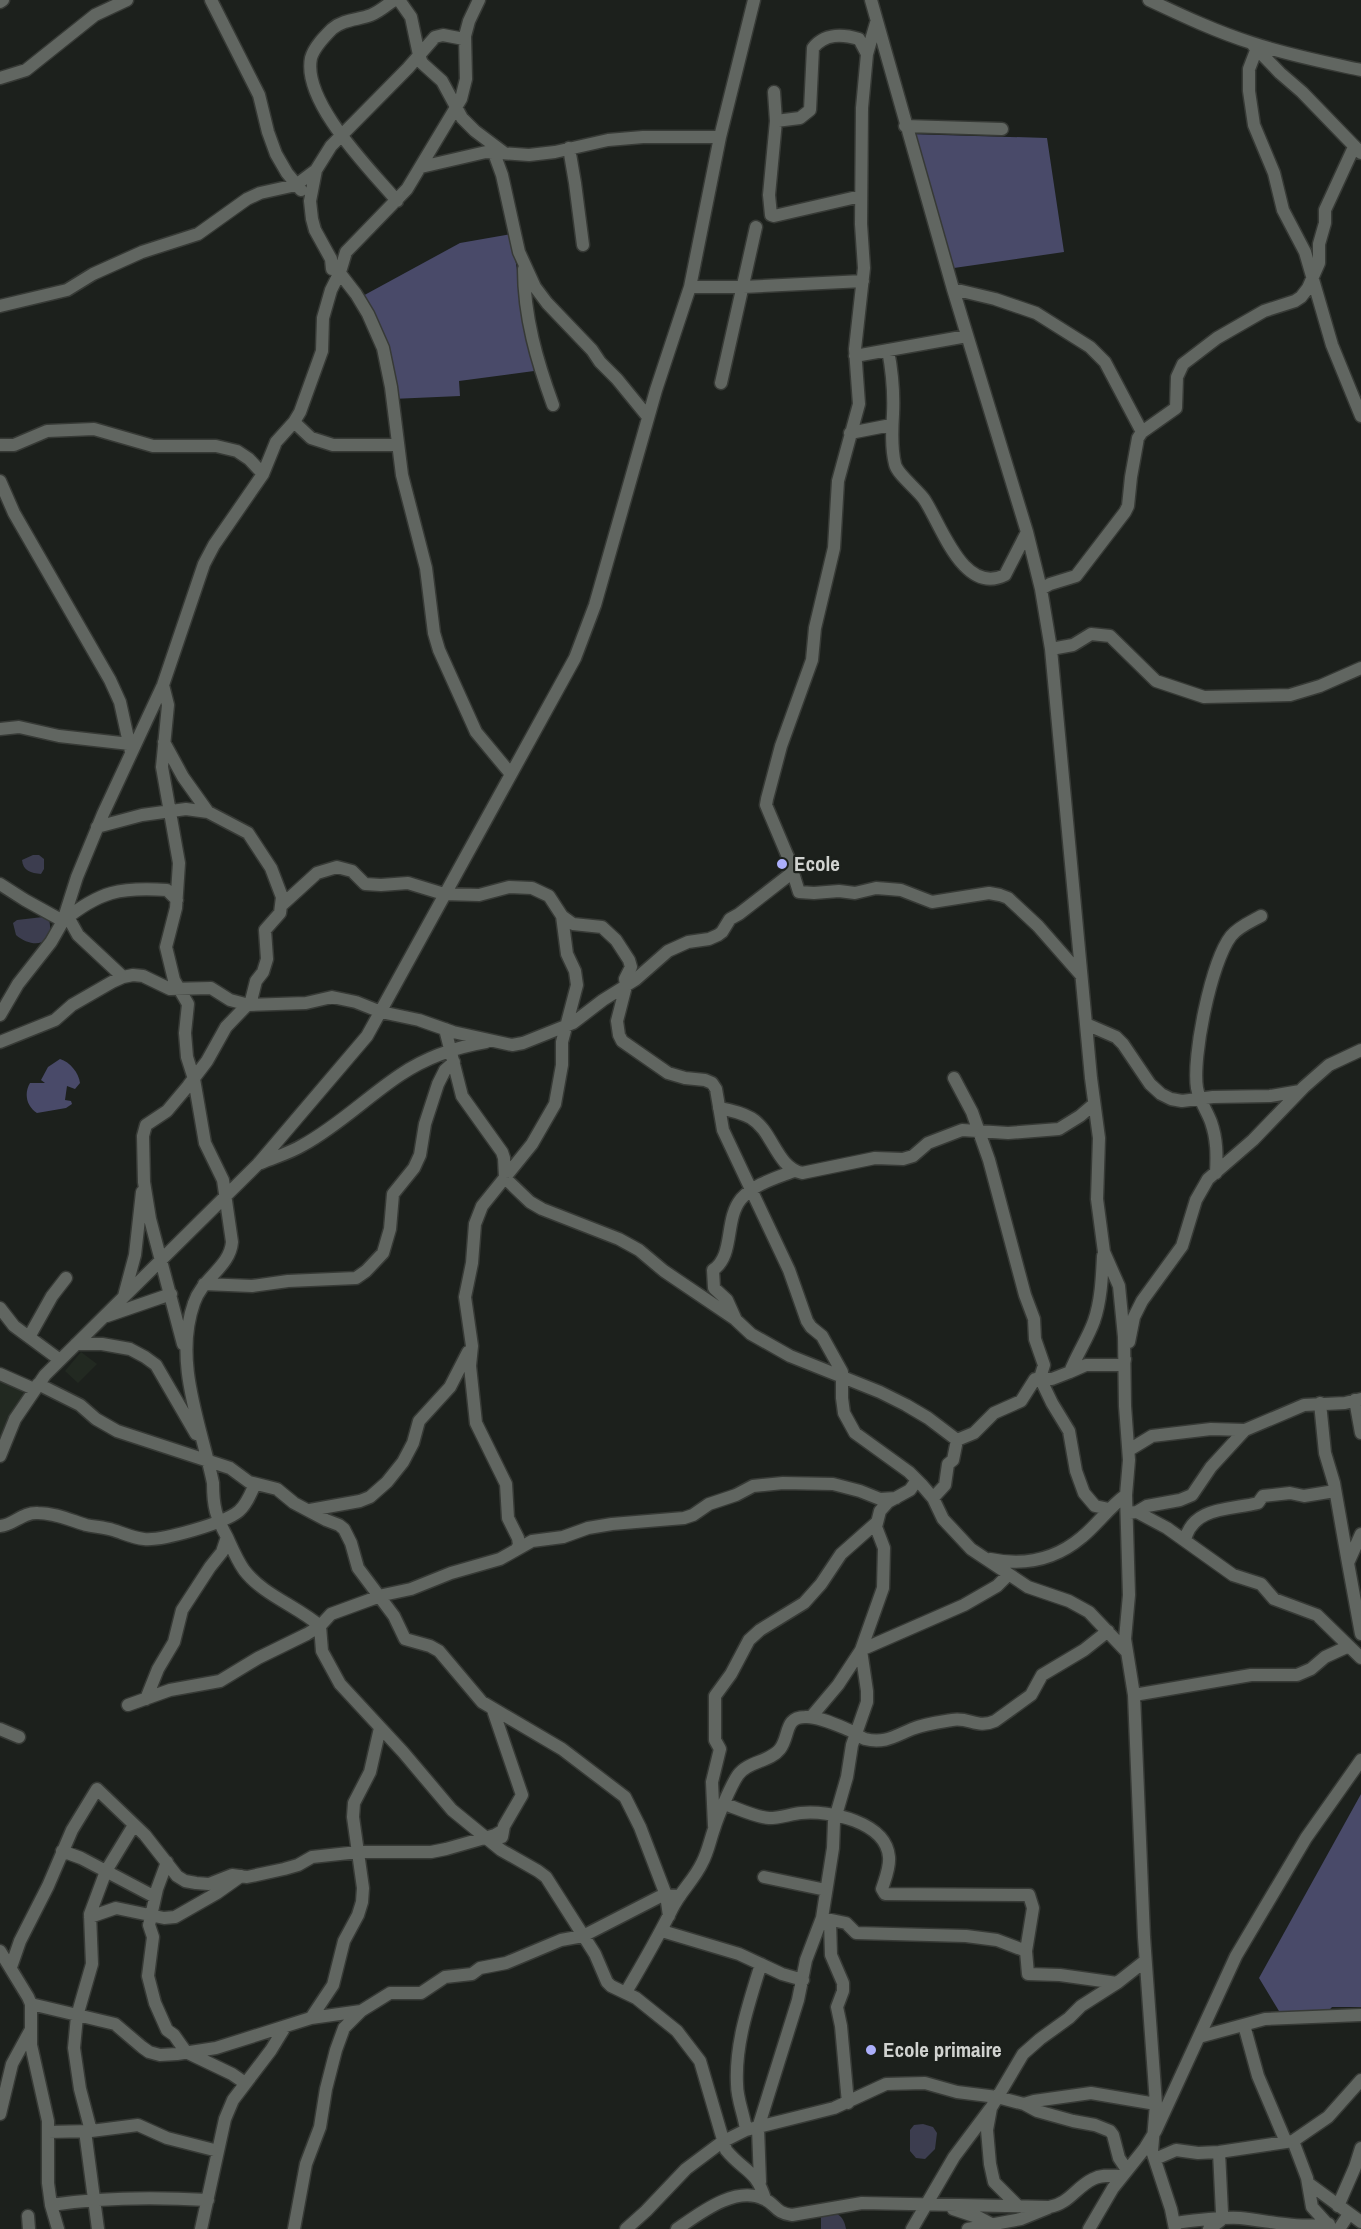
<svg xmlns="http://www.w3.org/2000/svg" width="1361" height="2229" font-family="'Archivo Narrow',sans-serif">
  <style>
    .built { fill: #222921 }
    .green { fill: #3c3d4f }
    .forest { fill: #494a69 }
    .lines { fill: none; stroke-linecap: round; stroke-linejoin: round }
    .minor-casing { stroke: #373a36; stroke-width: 15 }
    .minor { stroke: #616661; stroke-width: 12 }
    .poi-dot { fill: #acaffb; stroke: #1c201c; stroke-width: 2 }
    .labels { text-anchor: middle; stroke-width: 4.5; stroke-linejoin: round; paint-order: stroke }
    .poi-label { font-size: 21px; font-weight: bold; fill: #d1d3d0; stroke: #1c201c; text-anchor: start }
  </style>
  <rect width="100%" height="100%" fill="#1c201c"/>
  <path class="built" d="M81,1352L97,1364L78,1383L65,1371Z
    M0,1375L28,1386L0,1439Z"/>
  <path class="green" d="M33,855H39L44,859V869L41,874C31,873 23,871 22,860Z
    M43,917L49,920C56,946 32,949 16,935L13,923L17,920Z
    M923,2124L933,2127L937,2133L935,2149L925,2159L916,2158L910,2151V2130L914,2125Z
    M823,2210C836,2212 844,2215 846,2229H821V2217Z"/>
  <path class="forest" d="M907,134L1047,138L1064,252L947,269Z
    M511,234L534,371L459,381L460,396L392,399L385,359L359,298L460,243Z
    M60,1059C70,1062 79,1073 80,1083L75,1089L67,1086L65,1100L71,1101L72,1104L66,1108L37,1113C26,1106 24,1093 30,1083H45L41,1080L48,1067Z
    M1361,1794V2007H1332L1324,2016H1282L1259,1978Z"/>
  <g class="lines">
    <defs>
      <path id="minor" d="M211,0L259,95L268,132L276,154L287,173L301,190
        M394,0C387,5 379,12 371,15C358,20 344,19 332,29C324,37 314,47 311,58C302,102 370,169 397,201
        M399,0L411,17L419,55L422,63L442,81L462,118L475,131L503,152
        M871,0L953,289L1027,532L1041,589L1051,649L1091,1078L1099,1138L1097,1199L1104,1252L1119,1286L1124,1337L1125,1406L1129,1460L1126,1495L1129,1595L1125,1639L1134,1695L1144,1937L1156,2104L1152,2151L1171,2209L1175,2229
        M1149,0C1183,16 1217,32 1252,43C1288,55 1324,62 1361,70
        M0,2L3,0
        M876,23L867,54L862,108L861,224L864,268L855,349L859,404L838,481L834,548L815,628L812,660L781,746L767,799L766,805L788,857L799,892L814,893L839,891L855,893L876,888L889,889L901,890L932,902L989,893L1000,895L1008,898L1038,926L1081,975
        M1253,45L1280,73L1302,92L1361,153
        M1257,48L1249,69V91L1254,125L1274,173L1283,210L1305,252L1332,345L1361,416
        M0,78L26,70L95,15L127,0
        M774,92L776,121L769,195L771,215L774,216L861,196
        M776,121L800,118L810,110L813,48C825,33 842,34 859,39L867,54
        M905,126L1002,129
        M569,148L575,183L583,245
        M494,153L502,175L519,252L535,287L547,303L592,350L600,362L617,379L648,417
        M421,167L486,152L529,155L555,152L608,140L643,137H720
        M332,263L356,294L368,314L383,348L391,387L402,475L426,568L434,633L439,650L476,732L510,773
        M332,269L331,259L315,230L312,219L310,201L316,170L331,146L408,68L435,37L443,35L464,39
        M524,269C524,317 537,361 553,405
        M690,287H743L863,281
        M953,289L995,299L1036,313L1090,347L1105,362L1142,432
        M0,306L67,290L93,274L142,252L198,234L247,199L260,193L296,185L316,170
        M888,350C892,371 894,393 893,414C892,430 891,448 895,464C897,474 917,489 924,499C941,524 963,596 1005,575L1027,532
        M855,356L967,336
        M721,383L756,227
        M294,422L311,438L333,445H397
        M850,433L891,425
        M0,445H14L47,431L94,429L153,446H216L237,451L249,459L263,474
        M0,481L14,513L110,680L120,702L131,752
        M1041,589L1050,584L1076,576L1125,512L1128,506L1131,477L1138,438L1142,432L1176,408L1177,377L1183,364L1217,338L1264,311L1295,301L1301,297L1308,288L1319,263V244L1325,223V210L1354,147
        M1051,649L1073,645L1091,634L1110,636L1156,681L1204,697L1290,695L1320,686L1361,668
        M163,685L168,705L162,767L179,863L176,908L166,947L174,980L188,1004L185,1033L187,1057L194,1079L205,1143L223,1180L232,1242C230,1267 202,1278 194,1303C173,1362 201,1425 213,1483C213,1507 216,1517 227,1537C232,1548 237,1560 244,1570C263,1595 297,1606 320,1626L322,1651L340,1684L403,1752L452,1810L501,1850L538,1871L546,1877L595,1954L607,1982L611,1986L636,1998L677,2031L700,2061L726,2150C744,2172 756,2169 765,2199
        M0,729L19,727L59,736L130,744
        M164,742L183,777L208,812
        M97,827L142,815L186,809L208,812L248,833L271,868L282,897L280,913L265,930L267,959L263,972L256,981L251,1001L226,1027L207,1061L188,1086L167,1111L146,1125L143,1136L144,1182L150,1219L183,1344
        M0,884L25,900L63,921C100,891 120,887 167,890L177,900
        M562,916L573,924L602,927L616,940L629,960L631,967L625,979L626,986L617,1021L619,1035L622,1041L668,1073L685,1078L705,1080L712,1083L716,1089L723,1130L789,1270L807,1321L811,1327L822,1336L842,1372V1398L844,1413L855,1433L909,1472L921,1484L933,1498L943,1519L971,1549L1028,1587L1069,1601L1089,1612L1126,1651
        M68,917L78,935L123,977
        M0,1015L18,984L51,942L63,921L77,877L103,814L163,685L204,564L214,545L263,474L276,442L294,422L300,412L322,351L323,318L331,290L340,272L346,252L407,189L461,99L466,79L465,36L469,21L479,0
        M1086,1024L1116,1037L1123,1044L1150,1084L1161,1094L1171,1099L1182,1101L1213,1097L1270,1096L1300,1091
        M445,1029L462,1096L502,1152L504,1158L505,1178L530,1202L542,1209L619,1239L639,1250L664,1271L735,1319
        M0,1042L55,1020L72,1005L112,982L123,977L133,975L143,976L170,989L211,988L230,1000L249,1005L306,1003L332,997L356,1002L381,1012L419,1020L453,1032L512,1045L523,1043L573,1023L603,1000L635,980L668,951L688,942L709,939L718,935L722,932L730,919L739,914L793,872
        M954,1078L972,1112L989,1160L1025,1295L1034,1319L1035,1339L1044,1365L1040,1378L1052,1403L1069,1431L1076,1471L1084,1493L1095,1506L1109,1509
        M719,1108C730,1110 742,1113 751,1118C773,1131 776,1167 802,1173L875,1158L903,1159L913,1156L928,1143L962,1130L1008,1133L1059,1129L1080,1116L1094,1104
        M261,1163C275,1157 290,1153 303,1145C338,1126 367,1097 400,1075C425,1058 457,1047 486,1042
        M794,1171C776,1178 754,1184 741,1199C724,1220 735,1255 713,1270L714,1288L727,1300L736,1320L751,1334L790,1356L880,1392L906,1405L928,1418L957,1440
        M1216,1173C1217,1155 1217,1139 1211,1122C1207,1111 1199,1100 1197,1088C1192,1057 1211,962 1231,936C1238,927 1252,921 1261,916
        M204,1284L252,1286L288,1281L356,1278L366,1271L383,1253L390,1229L393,1194L414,1168L420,1155L425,1124L438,1084L445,1070L454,1062
        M124,1296L135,1255L142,1192
        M0,1308L14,1326L60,1360
        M107,1316L171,1294
        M29,1337L52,1296L66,1278
        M1129,1342L1134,1317L1142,1301L1182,1246L1196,1200L1208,1179L1253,1140L1304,1087L1329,1065L1361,1050
        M76,1344H102L130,1349L145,1357L156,1365L196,1434
        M1070,1372L1086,1365H1124L1125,1359
        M0,1374L34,1389
        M38,1384L80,1405L96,1419L117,1431L230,1468L249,1482L277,1489L294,1503L326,1520L339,1525L344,1529L351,1543L358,1568L394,1616L405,1639L430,1646L439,1651L482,1702L562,1749L625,1797L640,1827L666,1895L669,1916
        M1355,1400L1361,1433
        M1320,1403L1325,1453L1334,1483L1348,1563
        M1129,1450L1152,1436L1211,1429L1245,1430L1304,1405L1345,1403L1361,1399
        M0,1456L15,1419L45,1375L258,1164L367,1036L575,658L595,605L656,390L690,287L720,137L754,0
        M933,1498L945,1485L948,1464L953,1460L957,1440L974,1433L994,1413L1021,1401L1035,1379H1052L1070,1372C1077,1354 1088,1338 1094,1321C1101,1301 1102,1277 1103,1256
        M310,1510L360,1501L370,1497L387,1482L403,1462L413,1443L419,1421L450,1387L468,1352
        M1137,1512L1147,1506L1180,1500L1192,1495L1211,1467L1245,1430
        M1127,1513L1137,1512L1167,1528L1233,1575L1261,1584L1274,1599L1317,1615L1361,1658
        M0,1526C14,1525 22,1512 38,1513C55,1513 70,1520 86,1525C95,1527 104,1527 113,1530C123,1533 133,1538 144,1539C162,1541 225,1523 239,1511C247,1504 251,1493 255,1484
        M1361,1534L1348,1563L1361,1634
        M1185,1540C1193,1506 1231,1510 1258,1503L1263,1496L1290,1493L1304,1496L1335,1491
        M516,1550L532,1541L563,1537L588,1528L612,1524L684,1518L693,1515L709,1504L736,1495L753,1486L783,1483L833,1484L860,1491L880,1499L896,1498
        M990,1559C1024,1566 1055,1560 1082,1537C1098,1524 1109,1507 1126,1495
        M1134,1695L1251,1675H1297L1311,1669L1325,1657L1349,1646
        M146,1699L158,1669L174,1642L182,1610L210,1567L222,1552L227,1537
        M128,1705L170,1690L220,1681L258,1658L307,1634L320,1626L331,1614L383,1595L411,1589L451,1573L500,1559L516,1550L519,1545L518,1538L508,1518L506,1484L476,1423L470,1366L472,1346L465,1297L472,1263L475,1224L482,1206L532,1144L555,1104L562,1065V1042L577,985L575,971L567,954L562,916L549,896L532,888L509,887L479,895L444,894L408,883L381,885L365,884L352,871L337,867L317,873L283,904
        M493,1710L522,1795L504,1826L502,1837
        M811,1717L838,1685L861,1650L883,1588L884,1548L876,1527L880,1511L888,1502L910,1490L917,1480
        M0,1729L19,1737
        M725,1804C739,1809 755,1817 769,1818C780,1818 791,1814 801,1813C830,1810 886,1822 889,1857C890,1868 885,1879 882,1889L885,1894L1029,1895L1033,1908L1026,1951L1028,1974L1060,1975L1117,1983
        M714,1826L712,1782L720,1749L715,1740V1696L731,1674L749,1640L760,1630L804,1603L821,1584L841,1554L876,1523
        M62,1851L81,1858L155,1897
        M167,1862L157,1889L149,1925L153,1937L148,1976L155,2003L167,2030L174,2035L186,2052L232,2074L245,2083
        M764,1877L826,1890
        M90,1917L116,1908L164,1918L175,1917L217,1893L241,1876
        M822,1918L846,1923L856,1933L966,1936L997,1940L1026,1951
        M830,1921L831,1955L843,1983V1991L837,2007L841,2026L848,2103
        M662,1931L739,1954L782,1974L803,1980
        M0,1951L28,1997L31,2004V2045L48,2121V2183L51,2205L58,2229
        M11,1967L20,1941L48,1886L72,1830L97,1789L145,1835L177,1876L185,1881L196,1883L209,1884L232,1875L247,1877L284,1869L298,1865L312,1857L358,1852H431L446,1849L495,1835L502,1831
        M626,1992C642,1965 658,1937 672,1909C680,1892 694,1880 702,1863C708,1852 710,1840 714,1829C718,1816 731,1785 738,1775C748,1761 770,1762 780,1749C790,1736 784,1717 805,1717C818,1716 837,1725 849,1730C854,1732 859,1737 865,1739C884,1744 895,1736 912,1729C924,1724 939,1722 952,1720C970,1717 977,1729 995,1721L1031,1695L1042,1675L1084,1650L1108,1631
        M31,2004L115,2024L142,2047L149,2052L160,2055L177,2054L216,2048L311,2018L361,2011L390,1993H421L445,1977L472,1974L480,1968L506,1963L561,1940L583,1936L659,1897L666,1895L680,1896
        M311,2018L333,1985L344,1941L358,1915L362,1902L363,1888L353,1817L354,1803L370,1772L380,1728
        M1244,2025L1258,2076L1286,2142
        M1199,2037L1265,2019L1361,2015
        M1024,2104L1037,2111L1073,2121L1095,2125L1110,2131L1113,2135L1119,2158L1127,2170
        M0,2114L12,2064L30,2031
        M746,2130C744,2114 737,2100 737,2084C735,2043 749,2003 761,1964
        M85,2131L98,2229
        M91,2131L80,2089L74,2048L77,2016L92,1964L90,1914L106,1871L134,1825
        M48,2132L91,2131L138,2125L167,2138L218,2151
        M1293,2141L1307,2178L1312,2207L1331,2228
        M1155,2159L1176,2150L1198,2153L1219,2152L1293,2141L1328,2117L1361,2080
        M760,2182L758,2128L798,2000L806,1960L822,1918L833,1848L834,1822L847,1777L852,1745L867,1702V1691L861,1650L964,1605L997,1586L1008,1575
        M1308,2183L1361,2222
        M51,2205C103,2197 155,2197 208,2200
        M1018,2206L994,2182L990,2164L987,2130L991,2108L1023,2054L1040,2039L1069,2018L1081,2006L1117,1983L1145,1961
        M1338,2206L1355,2167L1361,2148
        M953,2209L980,2218L995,2226
        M28,2216L29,2229
        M1175,2223C1197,2220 1218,2217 1240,2218C1270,2221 1298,2229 1329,2224
        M201,2229L225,2119L233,2100L271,2050L285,2027
        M294,2229L306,2164L320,2127L326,2089L336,2050L344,2028L361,2011
        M626,2229L646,2211L686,2169L722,2142L746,2130L834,2108L886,2084L925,2083L957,2092L997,2097L1024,2104L1034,2101L1091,2093L1156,2104
        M677,2229C699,2214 735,2185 764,2199C776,2204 775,2213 792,2215L862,2203L1049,2207C1069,2204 1076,2187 1093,2179C1102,2174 1113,2176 1122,2176
        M912,2229L954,2157L990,2109
        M968,2229L1021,2219L1048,2208
        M1089,2229L1113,2188L1145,2148L1156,2130L1236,1956L1306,1838L1361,1760
        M1209,2229L1220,2221L1222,2213L1219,2152
        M1339,2229L1349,2214"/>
    </defs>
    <use href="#minor" class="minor-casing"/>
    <use href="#minor" class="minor"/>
  </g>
  <g class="poi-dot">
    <circle cx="782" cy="864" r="6"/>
    <circle cx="871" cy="2050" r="6"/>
  </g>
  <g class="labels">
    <g class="poi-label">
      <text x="794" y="871">Ecole</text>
      <text x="883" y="2057">Ecole primaire</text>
    </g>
  </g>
</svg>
